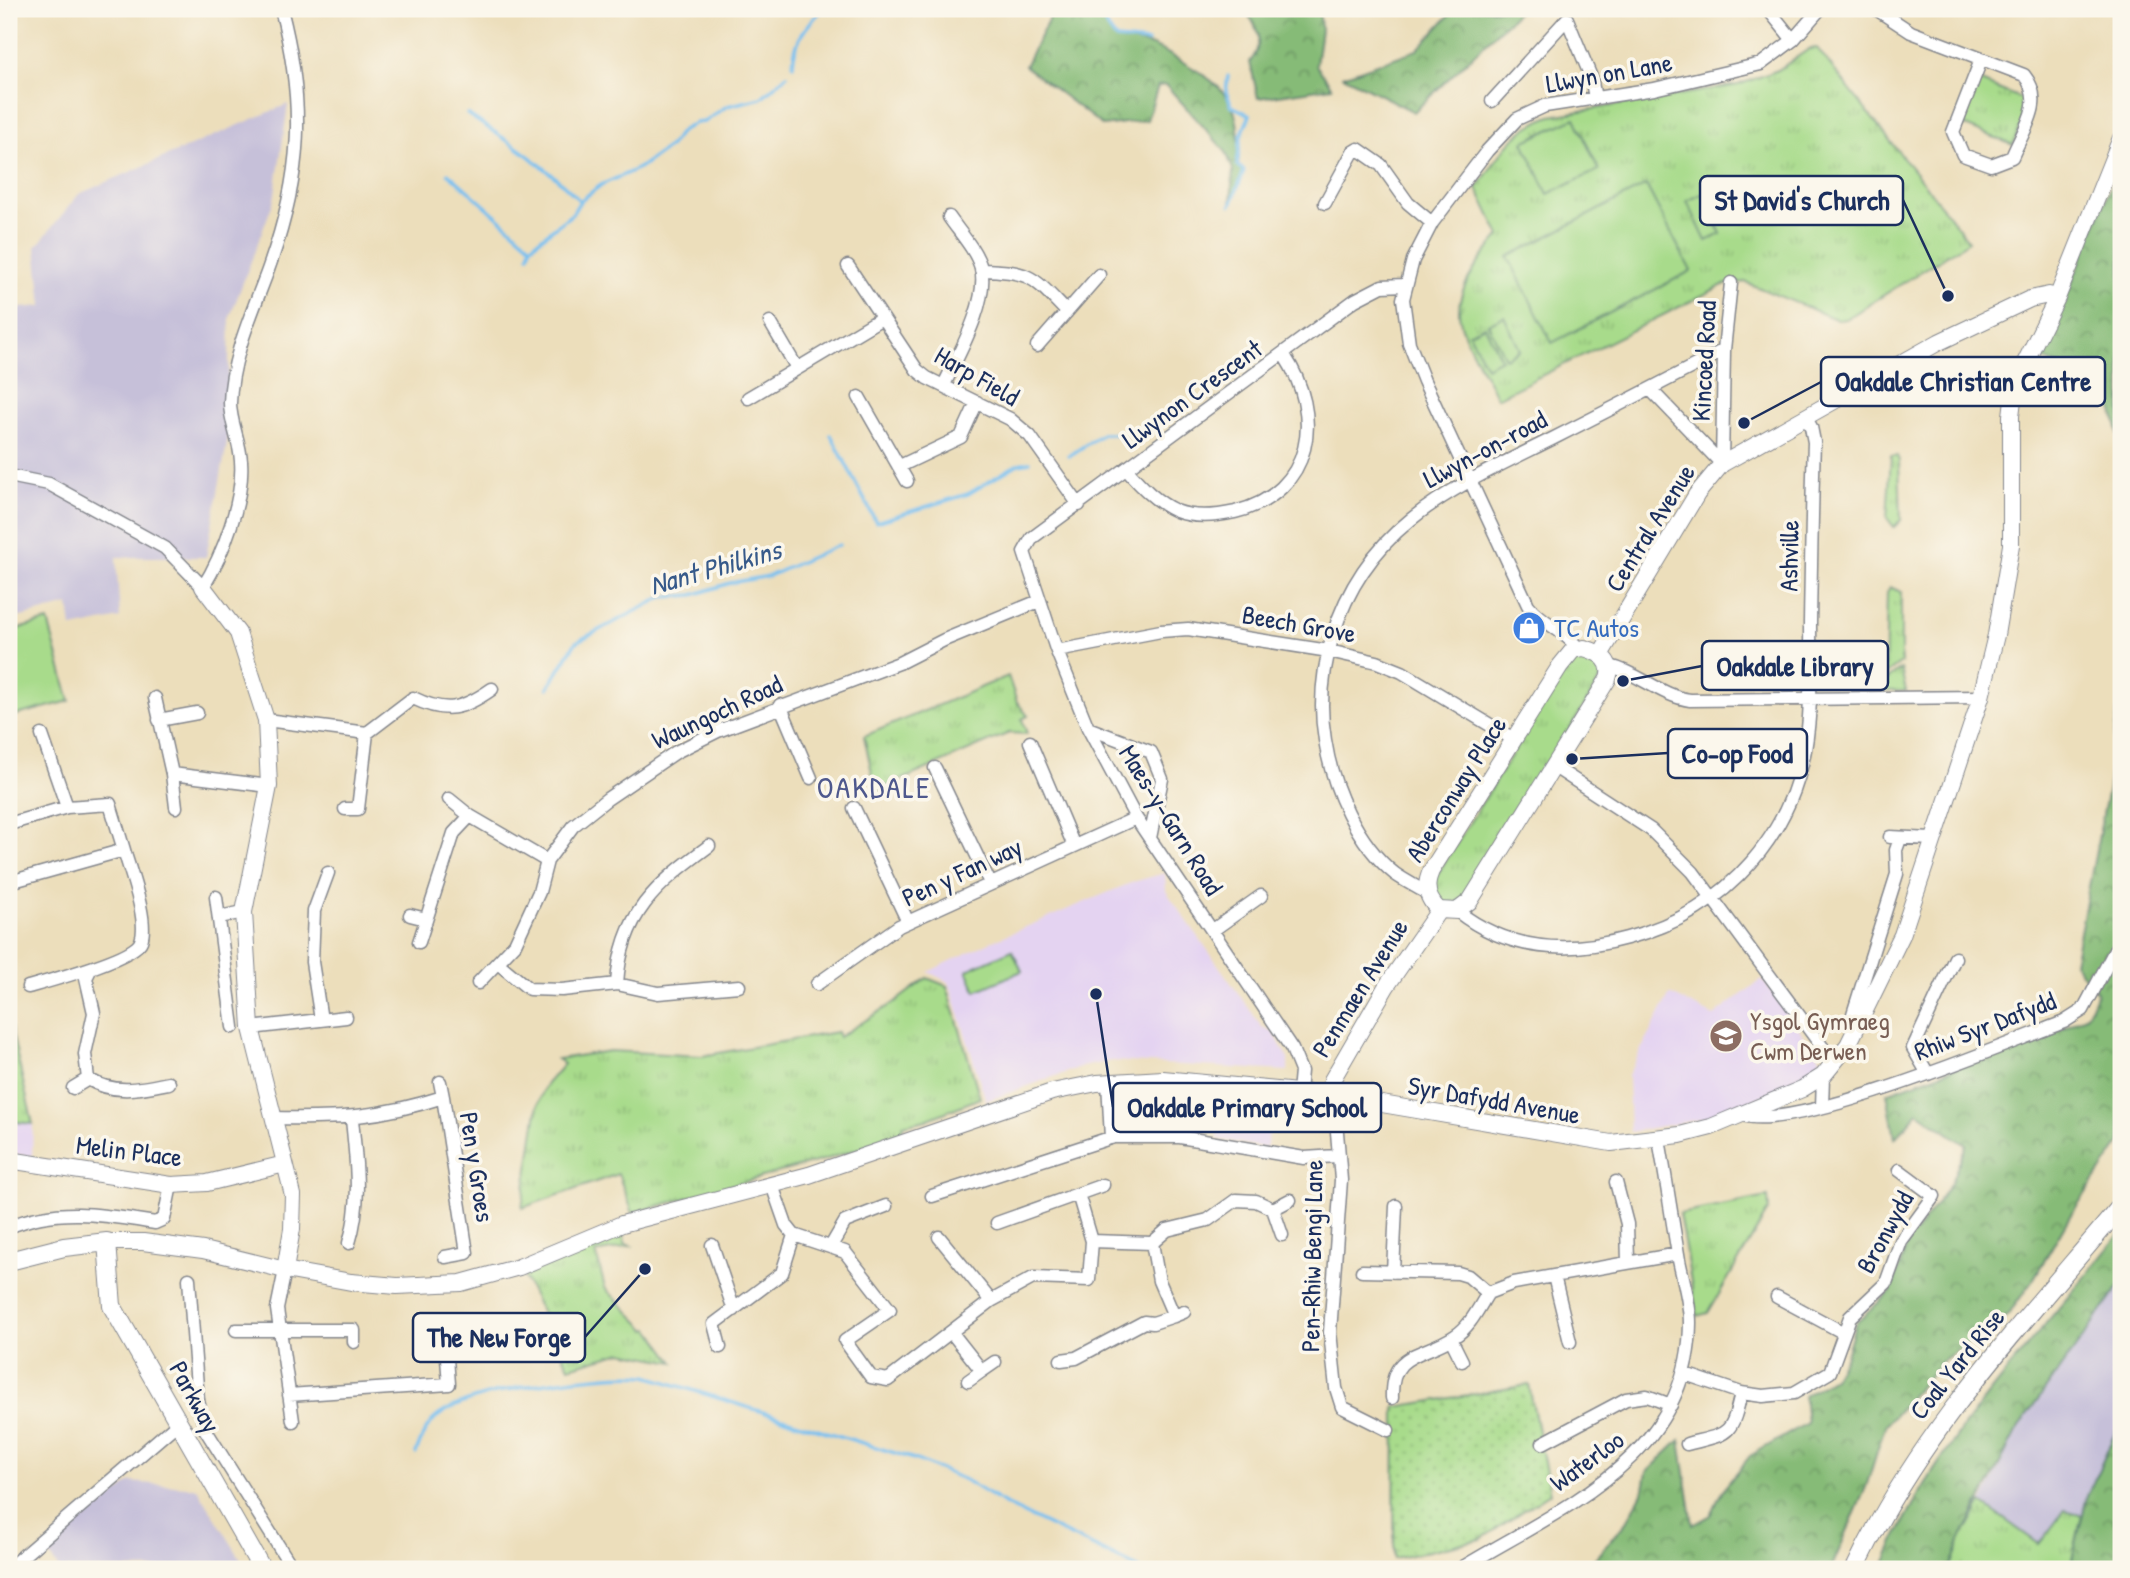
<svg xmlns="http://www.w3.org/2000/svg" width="2130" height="1578" font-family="'Patrick Hand',sans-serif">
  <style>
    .built { fill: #e4d3f1 }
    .industrial { fill: #c6c0d9 }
    .grass { fill: url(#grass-tufts); stroke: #628574; stroke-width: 2 }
    .forest { fill: url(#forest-crowns); stroke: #50756a; stroke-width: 2 }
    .garden { fill: url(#garden-dots); stroke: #628574; stroke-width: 2 }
    .pitch { fill: #a8db8b; stroke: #628574; stroke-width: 2 }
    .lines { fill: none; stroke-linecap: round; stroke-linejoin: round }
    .stream { stroke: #78c0f0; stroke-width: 3.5 }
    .minor-casing { stroke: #84868c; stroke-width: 15 }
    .tertiary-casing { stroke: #84868c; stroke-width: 18 }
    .secondary-casing { stroke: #84868c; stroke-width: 20 }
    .minor { stroke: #fff; stroke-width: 12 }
    .tertiary { stroke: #fff; stroke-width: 16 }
    .secondary { stroke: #fff; stroke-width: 18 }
    .labels { text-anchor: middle; stroke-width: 7; stroke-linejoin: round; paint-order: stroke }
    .street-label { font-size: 26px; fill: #1b2f5e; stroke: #fbf7ec }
    .shop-label { font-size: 26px; fill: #366cbe; stroke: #fbf7ec; text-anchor: start }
    .education-label { font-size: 26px; fill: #785e54; stroke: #fbf7ec; text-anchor: start }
    .water-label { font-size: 28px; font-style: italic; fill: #375a8a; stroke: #fbf7ec }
    .quarter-label { font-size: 30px; letter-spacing: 2px; fill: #4e588d; stroke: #fbf7ec }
    .leader { fill: none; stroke: #1b2f5e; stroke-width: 2.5 }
    .callout-dot { fill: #1b2f5e; stroke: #fbf7ec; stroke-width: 2.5 }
    .callout { fill: #fbf7ec; stroke: #1b2f5e; stroke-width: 2.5 }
    .callout-label { font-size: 28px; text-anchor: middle; font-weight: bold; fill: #1b2f5e }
  </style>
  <defs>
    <pattern id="grass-tufts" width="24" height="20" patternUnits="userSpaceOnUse" patternTransform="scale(1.75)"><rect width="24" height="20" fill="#a8db8b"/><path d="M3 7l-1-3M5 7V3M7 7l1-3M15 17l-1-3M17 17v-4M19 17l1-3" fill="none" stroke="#90bc7a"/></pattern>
    <pattern id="forest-crowns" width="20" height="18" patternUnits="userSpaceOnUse" patternTransform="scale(1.75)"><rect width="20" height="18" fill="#86bb77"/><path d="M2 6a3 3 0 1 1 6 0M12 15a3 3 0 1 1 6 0" fill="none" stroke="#6d9865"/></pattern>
    <pattern id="garden-dots" width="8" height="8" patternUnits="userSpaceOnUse" patternTransform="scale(1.75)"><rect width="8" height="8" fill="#a8db8b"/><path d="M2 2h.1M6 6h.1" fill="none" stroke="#90bc7a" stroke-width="1.8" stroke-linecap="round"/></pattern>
  </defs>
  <rect width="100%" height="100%" fill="#fbf7ec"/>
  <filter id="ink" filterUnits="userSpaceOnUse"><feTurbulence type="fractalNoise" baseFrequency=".0143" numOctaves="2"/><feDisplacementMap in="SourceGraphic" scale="14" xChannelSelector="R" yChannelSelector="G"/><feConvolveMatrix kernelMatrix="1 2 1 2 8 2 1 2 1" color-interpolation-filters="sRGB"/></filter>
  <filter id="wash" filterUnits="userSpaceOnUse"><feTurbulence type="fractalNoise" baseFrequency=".00686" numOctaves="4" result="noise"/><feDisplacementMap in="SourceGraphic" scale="28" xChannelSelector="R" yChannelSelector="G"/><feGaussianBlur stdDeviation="1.57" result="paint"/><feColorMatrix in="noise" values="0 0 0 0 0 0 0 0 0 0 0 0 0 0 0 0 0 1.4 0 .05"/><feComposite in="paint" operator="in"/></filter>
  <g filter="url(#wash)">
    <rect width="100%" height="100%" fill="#ecdebb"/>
    <path class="built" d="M1165,873L1166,891L1262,1027L1274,1033L1288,1059V1071L1112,1061L1081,1067L986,1101L949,982L928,972L992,941L1133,882Z
      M1762,979L1820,1057L1821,1068L1741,1107L1702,1119L1630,1132L1628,1075L1670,994L1714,1016Z
      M1217,1093L1275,1107L1266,1148L1218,1139Z
      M9,1121L33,1124L32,1156L9,1154Z"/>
    <path class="industrial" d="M288,104L274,200L230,317L227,443L206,557H116L120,618L72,628L69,605L9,620V309L42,306L36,247L79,194Z
      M2121,1284V1420L2087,1496L2082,1515L2065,1510L2040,1544L1982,1503L2018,1428Z
      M131,1482L197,1488L247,1569H59L45,1549Z"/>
    <path class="grass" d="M1817,48L1969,241L1846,319L1838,320L1745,282L1723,285L1497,398C1487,377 1459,335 1459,312C1458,286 1483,255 1500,236L1477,188C1499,157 1512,129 1551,116L1738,85L1778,70L1809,49Z
      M1976,80L2030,102L2013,145L1960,124Z
      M1891,456H1897L1899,461L1901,520L1894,527L1887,518Z
      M1890,587L1901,592V663L1885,675L1887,592Z
      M1583,655L1600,660L1604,674L1465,898L1457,905L1439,903L1432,883L1570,661Z
      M1901,669L1906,691H1884V682Z
      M1008,676L1017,702L1028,716L1022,719L1027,734L1009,733L876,791L864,736Z
      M927,978L947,986L980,1098L926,1120L903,1125L901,1135L830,1158L633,1213L618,1174L522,1208L538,1104L545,1086L564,1064L557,1059L610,1051L702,1056L837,1032L839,1037L895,1002Z
      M9,1021L33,1124L9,1121Z
      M1768,1197L1769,1209L1708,1313L1697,1316L1679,1214Z
      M623,1234L625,1244L631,1246L596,1253L605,1288L647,1330L650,1329L674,1362L622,1352L569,1367L523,1275Z
      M1982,1503L2039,1544L2065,1510L2082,1515L2070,1569H1950L1961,1539Z"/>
    <path class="forest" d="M1077,9L1083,15L1098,14L1116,39C1151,43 1156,46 1186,64C1232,90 1243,111 1238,165L1244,171L1231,205L1233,170L1226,152L1166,85L1158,86L1147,120L1103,126L1025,66L1052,13Z
      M1243,9H1277L1289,16L1299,13L1298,9H1319L1321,29L1316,65L1332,87L1258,98L1250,62C1265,44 1258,24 1243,9Z
      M1455,9H1521L1414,112L1343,76L1417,50Z
      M2121,161V445L2106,381L2041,359Z
      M2121,684V1142L2070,1216L2033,1280L2008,1315L1942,1361L1885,1426L1866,1487L1831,1569H1578L1593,1561L1628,1520L1644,1489L1647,1472L1680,1440L1693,1525L1711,1515L1722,1491L1750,1456L1807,1423L1804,1396L1833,1378L1846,1356L1855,1324L1891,1291L1908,1242L1950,1185L1966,1145L1918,1112L1895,1138L1887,1093L2063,1028L2087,1015L2097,992L2074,963L2108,789Z
      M2121,1232V1284L2018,1428L1961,1539L1950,1569H1882C1934,1441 2037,1339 2121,1232Z
      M2121,1420V1569H2070L2087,1496Z"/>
    <path class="garden" d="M1529,1385L1550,1493L1481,1539L1394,1559L1395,1407Z"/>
    <path class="pitch" d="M1575,118L1599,170L1548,194L1523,142Z
      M1646,185L1691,271L1552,343L1508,257Z
      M1704,193L1721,234L1706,241L1687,201Z
      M1504,316L1520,350L1505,358L1488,324Z
      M1485,326L1501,359L1486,367L1469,333Z
      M48,621L70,701L9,717V631Z
      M1012,950L1022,971L976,991L967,970Z"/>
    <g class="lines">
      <path class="stream" d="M1077,9L1083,15L1098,14L1116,39L1148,42
        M793,65C794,40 806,26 823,9
        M1228,76L1226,92L1232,106L1250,115L1241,136L1237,165L1244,171L1231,205
        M467,114C507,140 547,166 580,201
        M448,173L531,246
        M529,255L531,246L572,214L580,201L601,185L639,168L670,146L681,131L695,123L704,122L727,106L761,98L787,75
        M831,435L876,522L968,494L1018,464L1030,462
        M1069,456L1102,434H1119
        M548,688L576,642L663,597L693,595L730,583L769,576L839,545
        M416,1453C421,1440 426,1425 438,1416C475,1388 601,1372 647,1376L914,1459L963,1479L1010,1507L1140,1569"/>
    </g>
  </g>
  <g filter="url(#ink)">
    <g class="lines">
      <defs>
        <path id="minor" d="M1768,9L1793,40
          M1876,9L1911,32L2024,75C2046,102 2024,128 2012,157L1991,165L1963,155L1953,132L1981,60
          M1492,101L1567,19L1591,77L1595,98
          M1325,203L1353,152L1358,149L1381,165L1408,203L1432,223
          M848,266L917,370L927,378L1010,419L1030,436L1079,505
          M981,270C1032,271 1033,277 1067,312
          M770,322L797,368
          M1037,346L1099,275
          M944,385C958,355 989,302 981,268C976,250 960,233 949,217
          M1650,389L1722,464L1724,350L1731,283
          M859,397L907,481
          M748,398L882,318
          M900,466L961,437L977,402
          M1127,470C1141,486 1156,502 1176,511C1194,518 1217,516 1235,512C1314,492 1324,415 1284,355
          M9,476L49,484L165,548L203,587C223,555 244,499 241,461C240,441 230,422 230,403C231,358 253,311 268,270C302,176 306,105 281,9
          M1578,648C1564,630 1542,623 1528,605L1424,381L1409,343L1403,299L1413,260L1432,223L1487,151L1517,119L1545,106L1654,89L1761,64L1793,40L1820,9
          M1057,651L1161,631L1188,629L1329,651L1377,662L1402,672L1515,740
          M1610,666C1639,673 1661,696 1690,700L1981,697
          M155,698L172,774L269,786
          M780,705L811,778
          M159,720L197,713
          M266,720L367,733L413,698C446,714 462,710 492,689
          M1088,728L1151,752L1162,779L1150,838
          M42,735L67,807
          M1030,742L1074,846
          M1553,766L1651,830L1693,872L1823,1048L1833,1066
          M935,768L990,883
          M172,774L176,807
          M449,799L470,816
          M854,808L908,922
          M345,809H358L367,733
          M9,824L67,807L110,804L124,850
          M1890,837L1932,839
          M17,880L124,850C130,872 149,920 141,941C135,958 49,981 28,987
          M1427,893C1417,887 1405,881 1395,874C1357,844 1332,787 1325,740C1319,706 1323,668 1333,635C1367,522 1458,486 1554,438C1611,409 1668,380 1724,350
          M216,897L233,1027
          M1457,911C1507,950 1566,955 1627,938C1727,912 1798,832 1808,728C1812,693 1810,657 1810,622C1811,562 1812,502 1814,442L1811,427L1805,416
          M410,915L426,919
          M219,917L244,912
          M1213,930L1261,896
          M419,942L454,833L470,816L547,861
          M499,964L529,989L562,990L617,984L658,993L739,986
          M90,970L86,978L94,1013L85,1054L88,1079C114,1095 140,1089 169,1083
          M478,983L515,944L539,892L547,861L573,826L607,799L676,752L718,731L899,663L944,640L1039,601
          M617,984C621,914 656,885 709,846
          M817,984L899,926L1136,818
          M321,1020L312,962L314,911L328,873
          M251,1028L346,1017
          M1854,1034L1853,1014L1897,874L1896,850L1900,839
          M1928,1074L1913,1048L1955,958
          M440,1082L443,1097
          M1108,1082L1111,1138
          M73,1088L88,1079
          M1299,1092L1301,1071L1292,1049L1136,818L1088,728L1056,649L1024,552L1032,538L1355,300L1382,286L1404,285
          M1334,1096L1341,1180L1330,1332L1336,1388L1342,1407L1388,1430
          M1822,1107L1823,1076
          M1743,1115C1794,1133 2006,1044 2064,1022L2083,1010L2121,939
          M273,1118C340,1119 378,1118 443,1097L467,1253L445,1257
          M1616,1182L1627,1224L1628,1262
          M772,1185L786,1225L794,1235L845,1252L890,1310L845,1341L871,1377L888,1380L991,1301L1033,1278L1089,1280L1092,1241L1152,1243
          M1078,1194L1103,1185
          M932,1196L1113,1137H1180L1304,1158L1337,1156
          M1273,1209L1290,1200
          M997,1223L1078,1194L1092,1241
          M9,1227C57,1206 105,1215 155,1223L164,1219L171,1185
          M939,1237L991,1301
          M349,1243C362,1201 356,1162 352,1119
          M1152,1243L1167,1230L1208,1220L1236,1200L1256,1201L1273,1209L1282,1235
          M1152,1243L1159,1281L1174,1316L1184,1312
          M712,1245L734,1310
          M831,1246L845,1222L886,1206
          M285,1270L277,1309L293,1421
          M1362,1271L1458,1273L1468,1276L1488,1293L1514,1283L1678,1254
          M1393,1272L1396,1206
          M1554,1276L1570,1342
          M189,1279L198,1400L205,1429L293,1569
          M1777,1297L1844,1333
          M236,1330H354V1342
          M952,1333L982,1371L995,1362
          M1451,1339L1462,1361
          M720,1347L714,1324L782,1273L794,1235
          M1061,1360L1076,1358L1144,1322L1153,1323L1174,1316
          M1685,1374L1741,1393L1763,1396L1794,1393L1830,1372L1850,1317L1886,1283L1901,1241L1934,1196L1899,1170
          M968,1381L982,1371
          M289,1395L449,1384L445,1333L496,1320
          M1392,1398C1390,1350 1424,1357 1455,1336C1470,1327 1479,1307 1488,1293
          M1543,1443L1626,1399L1647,1396L1671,1405
          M1687,1444C1729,1433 1731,1437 1741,1393
          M9,1568L179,1422
          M1460,1569C1560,1508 1689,1459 1690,1323C1690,1302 1683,1280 1679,1260C1672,1219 1666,1179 1659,1139"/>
        <path id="tertiary" d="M203,587L238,633L266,720L269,786L244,912L251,1028L293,1195L292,1229L285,1270
          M1584,648C1599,652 1614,661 1608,679L1470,901L1457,911L1439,910C1427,899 1424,886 1431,871L1560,666L1573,650Z
          M1600,655L1697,494L1722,464L1939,342L2030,299L2049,295L2057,298
          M1329,1095L1332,1080L1386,987L1439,910
          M9,1160L171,1185L207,1183L285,1164
          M107,1242H143L203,1250L285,1270L351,1282L397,1286L461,1283L519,1267L622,1224L809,1175L1052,1092L1097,1083L1163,1079L1329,1095L1611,1143L1680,1135L1711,1127L1802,1089L1823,1076L1848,1045L1902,935L1981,697L1996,635L2011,545V416L2015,383L2057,298L2121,138"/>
        <path id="secondary" d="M9,1261L64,1247L107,1242L112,1306L262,1569
          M1855,1569C1919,1432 2025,1321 2121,1206"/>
      </defs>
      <use href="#minor" class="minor-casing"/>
      <use href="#tertiary" class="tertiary-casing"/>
      <use href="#secondary" class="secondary-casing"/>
      <use href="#minor" class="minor"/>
      <use href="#tertiary" class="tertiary"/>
      <use href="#secondary" class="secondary"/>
    </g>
  </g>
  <defs>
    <symbol id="shop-disc" viewBox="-11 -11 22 22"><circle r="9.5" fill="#3f7fe0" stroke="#fbf7ec"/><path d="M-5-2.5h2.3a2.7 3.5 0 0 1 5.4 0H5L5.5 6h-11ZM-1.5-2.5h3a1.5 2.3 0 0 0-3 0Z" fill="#fff"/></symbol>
    <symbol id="school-disc" viewBox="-11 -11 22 22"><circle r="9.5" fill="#8d6e63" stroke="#fbf7ec"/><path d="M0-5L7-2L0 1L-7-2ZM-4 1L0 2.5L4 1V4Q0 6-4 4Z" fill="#fff"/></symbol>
  </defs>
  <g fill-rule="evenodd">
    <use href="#shop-disc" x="1510" y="609" width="38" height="38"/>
    <use href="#school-disc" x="1707" y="1017" width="38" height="38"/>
  </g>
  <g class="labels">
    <g class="street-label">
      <text transform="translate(1609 73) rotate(-10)" y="9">Llwyn on Lane</text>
      <text transform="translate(1704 361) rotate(-87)" y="9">Kincoed Road</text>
      <text transform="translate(977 376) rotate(30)" y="9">Harp Field</text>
      <text transform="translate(1192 394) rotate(-36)" y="9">Llwynon Crescent</text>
      <text transform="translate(1485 449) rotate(-28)" y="9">Llwyn-on-road</text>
      <text transform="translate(1650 528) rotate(-58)" y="9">Central Avenue</text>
      <text transform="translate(1789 556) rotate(-89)" y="9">Ashville</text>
      <text transform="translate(1299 624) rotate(10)" y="9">Beech Grove</text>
      <text transform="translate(717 712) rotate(-25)" y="9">Waungoch Road</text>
      <text transform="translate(1456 789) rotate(-58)" y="9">Aberconway Place</text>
      <text transform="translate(1171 820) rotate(58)" y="9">Maes-y-Garn Road</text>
      <text transform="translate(962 872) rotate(-25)" y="9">Pen y Fan way</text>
      <text transform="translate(1360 988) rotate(-58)" y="9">Penmaen Avenue</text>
      <text transform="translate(1985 1026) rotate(-21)" y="9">Rhiw Syr Dafydd</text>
      <text transform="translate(1494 1100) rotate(10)" y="9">Syr Dafydd Avenue</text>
      <text transform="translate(129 1151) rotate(7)" y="9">Melin Place</text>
      <text transform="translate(477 1167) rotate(81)" y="9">Pen y Groes</text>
      <text transform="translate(1885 1232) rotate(-61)" y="9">Bronwydd</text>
      <text transform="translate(1312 1256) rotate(-89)" y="9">Pen-Rhiw Bengi Lane</text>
      <text transform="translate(1957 1364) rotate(-51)" y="9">Coal Yard Rise</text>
      <text transform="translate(195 1397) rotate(61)" y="9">Parkway</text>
      <text transform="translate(1587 1461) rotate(-36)" y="9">Waterloo</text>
    </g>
    <g class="shop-label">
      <text x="1554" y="637">TC Autos</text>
    </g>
    <g class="education-label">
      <text x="1750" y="1030">Ysgol Gymraeg<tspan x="1750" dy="30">Cwm Derwen</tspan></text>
    </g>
    <g class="water-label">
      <text transform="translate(715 567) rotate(-16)" y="10">Nant Philkins</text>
    </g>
    <g class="quarter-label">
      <text x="874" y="798">OAKDALE</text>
    </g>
  </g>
  <path class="leader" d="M1948 296L1903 200M1744 423L1821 382M1623 681L1702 666M1572 759L1668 753M1096 994L1113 1107M645 1269L585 1337"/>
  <g class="callout-dot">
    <circle cx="1948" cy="296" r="7"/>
    <circle cx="1744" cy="423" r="7"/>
    <circle cx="1623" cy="681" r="7"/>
    <circle cx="1572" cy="759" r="7"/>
    <circle cx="1096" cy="994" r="7"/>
    <circle cx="645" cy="1269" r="7"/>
  </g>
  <g class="callout">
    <rect x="1700" y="176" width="203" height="49" rx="7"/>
    <rect x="1821" y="357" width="284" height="49" rx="7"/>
    <rect x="1702" y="641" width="186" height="49" rx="7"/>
    <rect x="1668" y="729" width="139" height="49" rx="7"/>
    <rect x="1113" y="1083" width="268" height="49" rx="7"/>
    <rect x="413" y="1313" width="172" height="49" rx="7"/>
  </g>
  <g class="callout-label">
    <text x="1802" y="210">St David's Church</text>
    <text x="1963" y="391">Oakdale Christian Centre</text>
    <text x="1795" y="676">Oakdale Library</text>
    <text x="1737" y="763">Co-op Food</text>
    <text x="1247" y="1117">Oakdale Primary School</text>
    <text x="499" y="1347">The New Forge</text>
  </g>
  <rect width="2130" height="1578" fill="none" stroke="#fbf7ec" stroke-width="35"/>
</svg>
